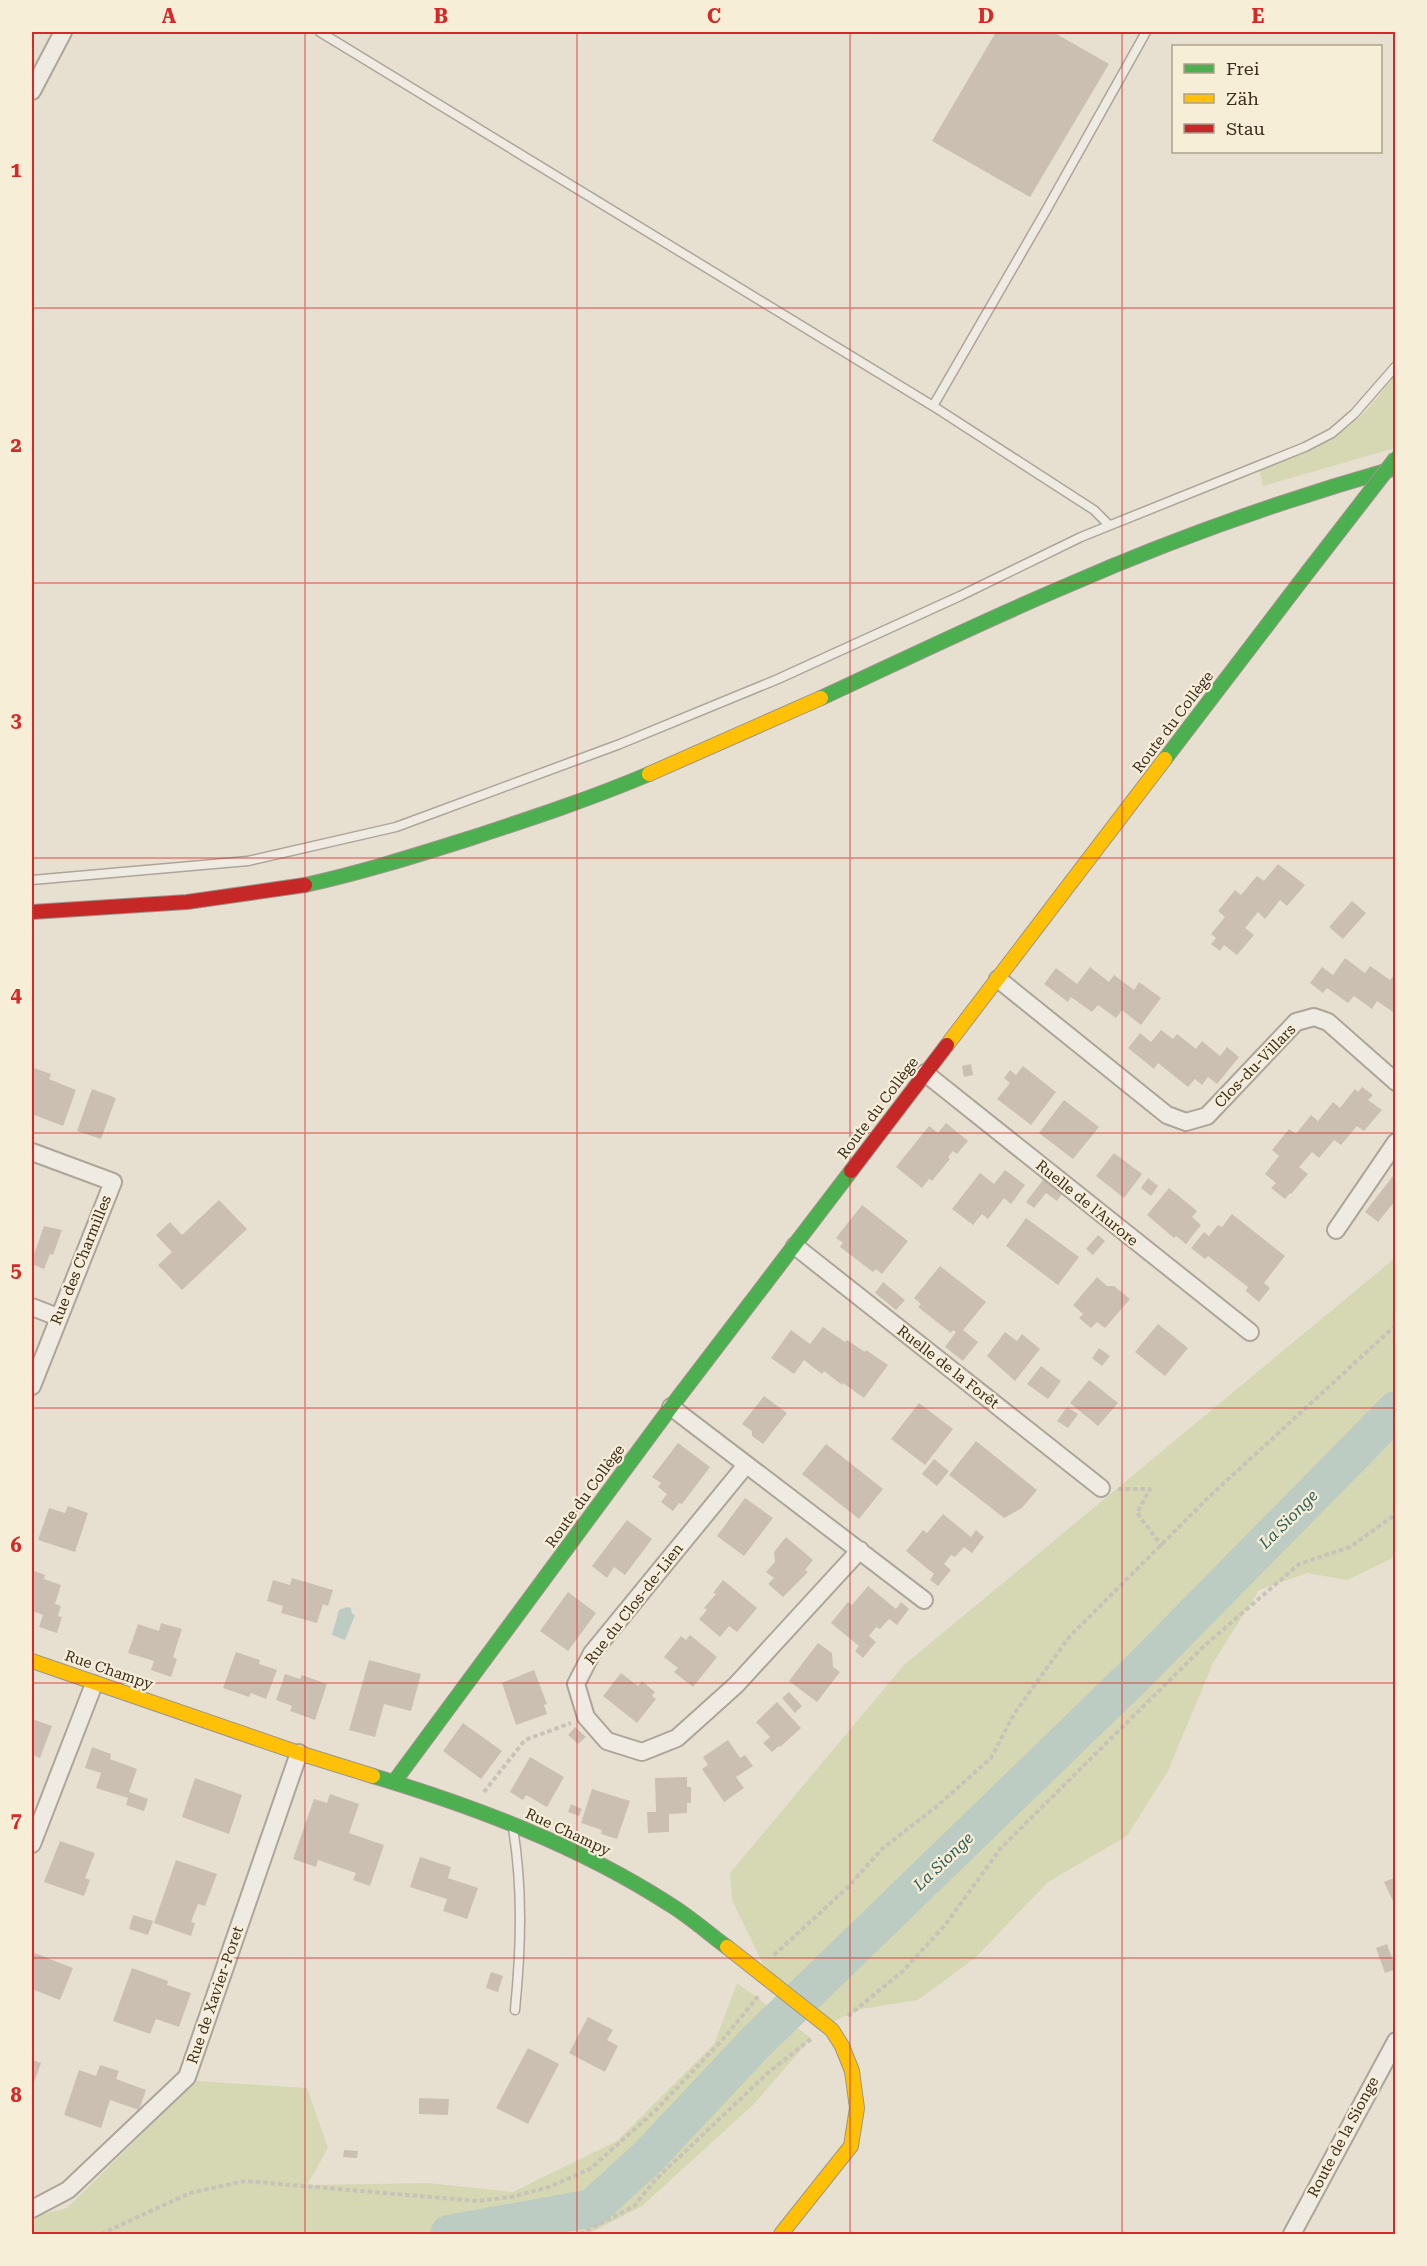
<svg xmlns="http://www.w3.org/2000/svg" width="1427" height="2266" font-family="'Roboto Serif',serif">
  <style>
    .green { fill: #d6d7b3 }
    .water { fill: #bcccc2 }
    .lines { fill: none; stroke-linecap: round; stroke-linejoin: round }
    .river { stroke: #bcccc2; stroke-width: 38 }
    .building { fill: #cbbfb2 }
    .lane-casing { stroke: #ada599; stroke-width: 11 }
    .street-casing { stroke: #ada599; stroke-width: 20 }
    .fast-casing { stroke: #9c958a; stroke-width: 16 }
    .slow-casing { stroke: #9c958a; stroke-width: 16 }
    .jam-casing { stroke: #9c958a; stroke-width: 16 }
    .path { stroke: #c8c2b9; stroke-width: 4; stroke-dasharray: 4.5 3; stroke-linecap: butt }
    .lane { stroke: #efebe3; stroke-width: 8 }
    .street { stroke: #efebe3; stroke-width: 16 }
    .fast { stroke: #4caf50; stroke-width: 14 }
    .slow { stroke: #ffc107; stroke-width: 14 }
    .jam { stroke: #c62828; stroke-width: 14 }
    .fast-bridge-casing { stroke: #9c958a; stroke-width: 16; stroke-linecap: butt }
    .fast-bridge { stroke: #4caf50; stroke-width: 14 }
    .grid { fill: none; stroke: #d62828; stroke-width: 1.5; stroke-opacity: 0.55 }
    .labels { text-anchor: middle; stroke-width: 4.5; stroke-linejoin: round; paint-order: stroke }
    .street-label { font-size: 15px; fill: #3d2e20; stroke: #f7eed8 }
    .water-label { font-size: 16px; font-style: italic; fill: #2f5d5a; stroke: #f7eed8 }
    .neatline { fill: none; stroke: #d62828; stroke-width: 2 }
    .grid-label { font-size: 20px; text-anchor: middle; font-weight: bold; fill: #d62828 }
  </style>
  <rect width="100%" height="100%" fill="#e7e0d1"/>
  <path class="green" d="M1395,375V448L1263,486L1259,468C1295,456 1330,444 1359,418C1372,405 1384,389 1395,375Z
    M1395,1258V1551L1391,1559L1347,1580L1307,1573L1259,1590L1213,1663L1168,1771L1127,1836L1048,1882L975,1958L918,2000L861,2009L825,2025L771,1981L732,1900L730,1873L904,1665Z
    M737,1983L811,2038L754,2104L642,2206L588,2234H32V2217L67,2208L196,2081L307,2088L328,2148L307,2185L428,2183L513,2192L617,2141L714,2044Z"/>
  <path class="water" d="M347,1607L351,1608L352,1614L355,1615L345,1640L332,1635L339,1610Z"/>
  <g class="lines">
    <path class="river" d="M449,2234L592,2208L649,2156L756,2042L1141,1669L1396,1410"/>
  </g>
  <path class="building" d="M996,32H1053L1109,64L1030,197L932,141Z
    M1278,864L1305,885L1287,906L1280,900L1265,919L1258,912L1245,928L1254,935L1237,955L1224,945L1220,951L1211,944L1216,938L1211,934L1225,917L1218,911L1235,890L1241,895L1257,876L1264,881Z
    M1352,901L1366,913L1343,939L1329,927Z
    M1345,958L1365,973L1370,966L1390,980L1396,973V1014L1377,1001L1372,1009L1354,996L1348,1003L1327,988L1323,993L1310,983L1322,967L1333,975Z
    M1090,967L1109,982L1114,975L1134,990L1139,982L1161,998L1141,1025L1122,1010L1116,1018L1098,1005L1092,1012L1071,997L1068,1002L1044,984L1056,968L1077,984Z
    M1161,1030L1173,1039L1177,1034L1196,1049L1202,1041L1220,1056L1227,1047L1239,1057L1217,1084L1208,1077L1202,1085L1195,1079L1188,1087L1158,1063L1154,1069L1128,1048L1140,1033L1151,1042Z
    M971,1064L973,1075L964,1077L962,1066Z
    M1023,1066L1056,1092L1031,1125L997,1099L1010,1083L1004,1078L1010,1070L1016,1075Z
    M34,1068L51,1074L49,1079L76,1090L63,1126L32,1114V1074Z
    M1362,1087L1373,1095L1368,1100L1382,1110L1364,1131L1357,1126L1341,1145L1334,1140L1319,1158L1312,1152L1299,1167L1308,1174L1291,1194L1290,1193L1285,1199L1271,1188L1276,1183L1265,1174L1279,1156L1272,1150L1289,1129L1296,1134L1311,1115L1318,1121L1333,1102L1340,1108L1355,1089L1358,1092Z
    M92,1089L116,1098L101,1139L77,1131Z
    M1064,1100L1099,1127L1073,1159L1039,1133Z
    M946,1123L968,1141L957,1154L953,1151L948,1157L950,1159L932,1181L929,1179L922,1188L896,1167L929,1126L938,1133Z
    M1114,1153L1142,1174L1124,1198L1096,1176Z
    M1005,1170L1025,1185L1011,1204L1004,1198L988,1219L982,1214L973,1225L952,1209L980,1173L994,1184Z
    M1046,1176L1064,1191L1057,1201L1046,1193L1034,1208L1026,1202Z
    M1393,1176L1396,1178V1200L1378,1222L1365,1212Z
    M1148,1178L1158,1186L1151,1196L1141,1188Z
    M1169,1188L1197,1211L1192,1217L1201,1225L1186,1244L1176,1236L1174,1238L1147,1215Z
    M219,1200L247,1229L182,1290L158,1265L172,1252L156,1235L170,1222L182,1235Z
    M862,1205L908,1241L882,1274L876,1269L873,1272L840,1247L843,1243L836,1238Z
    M1232,1214L1285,1256L1264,1283L1270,1288L1259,1302L1246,1291L1248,1287L1208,1256L1205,1259L1191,1248L1204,1232L1209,1236L1218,1225L1222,1227Z
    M1026,1218L1079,1257L1058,1285L1006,1246Z
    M44,1226L62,1230L53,1255L50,1254L44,1269L32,1264V1260Z
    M1098,1235L1105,1241L1093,1255L1086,1249Z
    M940,1266L986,1302L963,1330L978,1342L963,1361L945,1347L956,1332L953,1330L951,1333L918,1307L921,1304L914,1298Z
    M1097,1277L1107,1286H1114L1130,1299L1105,1328L1097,1322L1091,1328L1079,1318L1083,1314L1073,1305Z
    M883,1282L905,1300L896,1310L875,1293Z
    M1158,1324L1188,1348L1165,1376L1135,1352Z
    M823,1327L845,1342L847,1340L865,1352L866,1350L888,1365L864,1398L843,1383L842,1385L824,1371L822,1374L804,1360L794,1374L771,1358L791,1330L810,1344Z
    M1005,1332L1017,1341L1022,1334L1040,1349L1015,1381L987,1356Z
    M1099,1348L1110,1356L1102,1366L1092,1358Z
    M1041,1366L1061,1381L1048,1399L1027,1384Z
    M1089,1380L1118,1403L1098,1426L1070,1403Z
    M764,1396L787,1413L763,1444L752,1436V1431L742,1424Z
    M919,1403L953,1429L925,1465L891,1439Z
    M1067,1407L1078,1414L1068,1428L1057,1421Z
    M976,1441L1037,1490L1022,1508L1004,1518L949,1475Z
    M678,1443L710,1467L682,1504L679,1503L673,1511L661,1502L667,1494L658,1487L661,1483L652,1477Z
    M826,1444L883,1489L859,1519L802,1474Z
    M934,1459L949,1471L937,1486L922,1474Z
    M745,1498L773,1518L744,1556L717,1536Z
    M68,1506L88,1513L75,1552L38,1540L49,1508L65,1513Z
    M943,1514L971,1537L976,1530L984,1537L972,1553L964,1547L955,1557L951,1555L944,1564L951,1570L938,1586L930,1580L934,1574L906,1551L923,1530L927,1533Z
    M627,1520L652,1539L625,1575L614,1567L607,1578L592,1566Z
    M786,1537L813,1560L805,1570L808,1572L783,1597L768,1584L774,1578L766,1572L775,1562L774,1552Z
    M32,1570L45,1575L44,1579L61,1585L55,1604L61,1606L58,1616L62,1617L57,1633L39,1627L43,1615L32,1611Z
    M292,1578L333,1590L328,1606L323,1604L317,1623L281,1613L283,1606L267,1601L273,1580L290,1585Z
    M723,1580L757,1608L737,1632L729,1626L720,1637L699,1619L707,1610L704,1608L716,1594L713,1593Z
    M868,1586L896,1609L901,1602L909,1609L897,1625L889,1619L880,1629L876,1627L869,1636L876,1642L863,1658L855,1651L859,1646L831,1623L848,1602L852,1605Z
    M568,1592L596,1613L568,1651L540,1631Z
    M161,1623L182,1629L173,1657L177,1659L171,1677L151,1670L154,1661L128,1653L138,1624L159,1631Z
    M690,1635L717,1657L693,1687L674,1672L678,1668L664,1657L681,1636L686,1640Z
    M818,1643L832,1653L833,1667L840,1672L817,1702L789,1681Z
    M236,1652L260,1660L259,1664L277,1670L266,1699L251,1693L249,1697L223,1688Z
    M369,1660L421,1674L411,1711L384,1704L375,1737L349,1730Z
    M534,1670L547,1704L544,1705L547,1714L516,1725L502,1683Z
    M621,1673L638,1686L642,1681L655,1692L652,1696L656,1699L637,1723L603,1696Z
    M285,1674L300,1679L302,1675L327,1684L315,1720L290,1711L292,1706L276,1700Z
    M789,1692L802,1706L795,1713L782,1698Z
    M777,1702L801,1728L780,1747L779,1746L772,1752L763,1743L770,1737L756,1722Z
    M32,1719L52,1726L40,1758L32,1755Z
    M463,1723L502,1751L481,1779L443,1751Z
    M575,1727L586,1737L578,1744L568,1735Z
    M728,1740L740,1758L745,1755L753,1766L736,1777L744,1788L724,1802L702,1769L708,1765L703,1757Z
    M92,1747L111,1754L110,1759L137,1769L129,1792L148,1799L144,1811L126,1805L128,1798L96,1788L101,1773L85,1768Z
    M530,1757L564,1777L547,1807L526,1795L523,1800L510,1792Z
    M687,1777V1787H691V1803H687V1813L669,1814V1832L648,1833L647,1812H656L655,1778Z
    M195,1778L242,1795L229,1834L182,1817Z
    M592,1789L630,1801L617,1839L601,1834L602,1830L581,1823Z
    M330,1794L359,1804L349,1833L384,1845L370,1886L353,1880L356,1873L318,1860L316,1867L293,1859L314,1799L327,1803Z
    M571,1804L582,1809L579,1816L568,1812Z
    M60,1841L95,1853L85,1878L90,1880L84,1896L44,1882Z
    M420,1857L451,1867L448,1878L478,1888L467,1919L443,1911L447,1899L410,1887Z
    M176,1860L217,1874L205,1906L198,1904L191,1922L195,1923L191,1936L154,1923Z
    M1396,1877V1907L1384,1882Z
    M133,1915L153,1921L148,1935L129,1929Z
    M1387,1944L1396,1969L1385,1973L1376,1948Z
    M32,1952L73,1968L60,2000L32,1989Z
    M132,1968L168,1981L167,1985L191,1993L179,2027L156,2019L150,2034L113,2021Z
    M491,1972L503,1976L498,1992L486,1988Z
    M588,2017L613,2030L607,2040L618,2046L605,2072L569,2053Z
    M528,2048L559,2064L528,2124L496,2108Z
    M32,2060L41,2063L32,2088Z
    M100,2065L119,2071L116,2079L146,2090L139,2110L110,2100L101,2128L64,2115L79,2070L96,2076Z
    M419,2098L449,2099L448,2115L419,2114Z
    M344,2150L358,2151L357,2158L343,2157Z"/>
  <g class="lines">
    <defs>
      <path id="lane" d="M320,32L933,406L1094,510L1109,525
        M933,406L1044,214L1146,32
        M32,880L248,861L396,827L620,744L778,679L960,596L1081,537L1305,447L1332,433L1354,414L1396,366
        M513,1828C523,1890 521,1948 515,2010"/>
      <path id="street" d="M32,91L63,32
        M998,979L1167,1115L1186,1122L1207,1116L1296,1022L1314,1017L1328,1022L1396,1082
        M925,1073L1250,1332
        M32,1152L113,1182L32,1386
        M1336,1230L1396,1142
        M795,1246L1101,1488
        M32,1307L58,1317
        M671,1407L924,1600
        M746,1465L592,1653L576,1684L586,1717L607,1741L642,1752L677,1738L736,1685L860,1550
        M32,1844L94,1684
        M32,2209L68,2190L187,2077L299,1753
        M1292,2234L1396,2041"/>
      <path id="fast" d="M821,698C903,660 983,621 1066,586C1173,539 1283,500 1396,468
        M1165,759L1307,573
        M305,885C360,873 414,856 468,839C529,819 590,799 649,774
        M373,1776C476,1807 579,1846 669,1904C689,1916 708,1933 727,1947
        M394,1782L671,1407L851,1171"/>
      <path id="slow" d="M649,774L821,698
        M947,1045L1165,759
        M32,1661L299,1753L373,1776
        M727,1947L832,2030L842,2046L852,2071L857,2108L851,2146L781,2234"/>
      <path id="jam" d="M32,912L187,902L305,885
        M851,1171L947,1045"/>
    </defs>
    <use href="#lane" class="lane-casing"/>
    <use href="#street" class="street-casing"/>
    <use href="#fast" class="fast-casing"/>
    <use href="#slow" class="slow-casing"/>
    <use href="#jam" class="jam-casing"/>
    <path class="path" d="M1118,1489H1150L1137,1513L1162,1546
      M484,1792L525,1740L571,1723
      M774,1955L846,1889L883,1848L936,1807L991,1758L1014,1714L1069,1637L1211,1495L1396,1325
      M848,2016L903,1971L945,1925L1001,1848L1203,1647L1299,1564L1350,1547L1396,1514
      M101,2234L190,2193L245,2181L477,2201L511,2197L549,2187L590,2169L657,2109L726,2036L759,1995
      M580,2234L634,2206L656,2179L770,2071L811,2039"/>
    <use href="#lane" class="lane"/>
    <use href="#street" class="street"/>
    <use href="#fast" class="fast"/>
    <use href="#slow" class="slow"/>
    <use href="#jam" class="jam"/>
    <defs>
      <path id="fast-bridge" d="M1307,573L1396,458"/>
    </defs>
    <use href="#fast-bridge" class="fast-bridge-casing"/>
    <use href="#fast-bridge" class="fast-bridge"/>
  </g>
  <path class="grid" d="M305,32V2234M577,32V2234M850,32V2234M1122,32V2234M32,308H1396M32,583H1396M32,858H1396M32,1133H1396M32,1408H1396M32,1683H1396M32,1958H1396"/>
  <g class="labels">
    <g class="street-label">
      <text transform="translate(1173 722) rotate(-53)" y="5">Route du Collège</text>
      <text transform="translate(1255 1066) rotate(-46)" y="5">Clos-du-Villars</text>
      <text transform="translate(878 1108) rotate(-53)" y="5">Route du Collège</text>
      <text transform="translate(1087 1203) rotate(39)" y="5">Ruelle de l'Aurore</text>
      <text transform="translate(81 1260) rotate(-68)" y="5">Rue des Charmilles</text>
      <text transform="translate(948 1367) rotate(38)" y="5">Ruelle de la Forêt</text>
      <text transform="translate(585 1496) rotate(-54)" y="5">Route du Collège</text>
      <text transform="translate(634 1604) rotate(-52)" y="5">Rue du Clos-de-Lien</text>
      <text transform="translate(109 1670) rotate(19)" y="5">Rue Champy</text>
      <text transform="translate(568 1832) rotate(25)" y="5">Rue Champy</text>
      <text transform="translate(215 1995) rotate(-71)" y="5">Rue de Xavier-Poret</text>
      <text transform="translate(1343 2137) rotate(-62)" y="5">Route de la Sionge</text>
    </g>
    <g class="water-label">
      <text transform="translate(1288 1519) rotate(-45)" y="6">La Sionge</text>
      <text transform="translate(943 1861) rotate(-44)" y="6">La Sionge</text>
    </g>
  </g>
  <rect width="1427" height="2266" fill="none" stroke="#f7eed8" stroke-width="66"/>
  <rect x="1172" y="45" width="210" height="108" fill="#f7eed8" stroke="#ada18e" stroke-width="1.5"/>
  <rect x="1184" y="64" width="30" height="9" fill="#4caf50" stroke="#ada18e" stroke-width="1.5"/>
  <text x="1226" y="75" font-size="18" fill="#3d2e20">Frei</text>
  <rect x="1184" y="94" width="30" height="9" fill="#ffc107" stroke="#ada18e" stroke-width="1.5"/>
  <text x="1226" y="105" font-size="18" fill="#3d2e20">Zäh</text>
  <rect x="1184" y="124" width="30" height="9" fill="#c62828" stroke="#ada18e" stroke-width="1.5"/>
  <text x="1226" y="135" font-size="18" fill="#3d2e20">Stau</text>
  <rect x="33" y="33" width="1361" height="2200" class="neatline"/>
  <g class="grid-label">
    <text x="169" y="23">A</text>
    <text x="441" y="23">B</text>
    <text x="714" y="23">C</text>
    <text x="986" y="23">D</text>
    <text x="1258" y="23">E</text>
    <text x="16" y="177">1</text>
    <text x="16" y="452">2</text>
    <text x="16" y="727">3</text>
    <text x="16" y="1002">4</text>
    <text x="16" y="1277">5</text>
    <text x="16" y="1552">6</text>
    <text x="16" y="1827">7</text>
    <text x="16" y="2102">8</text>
  </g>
</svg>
